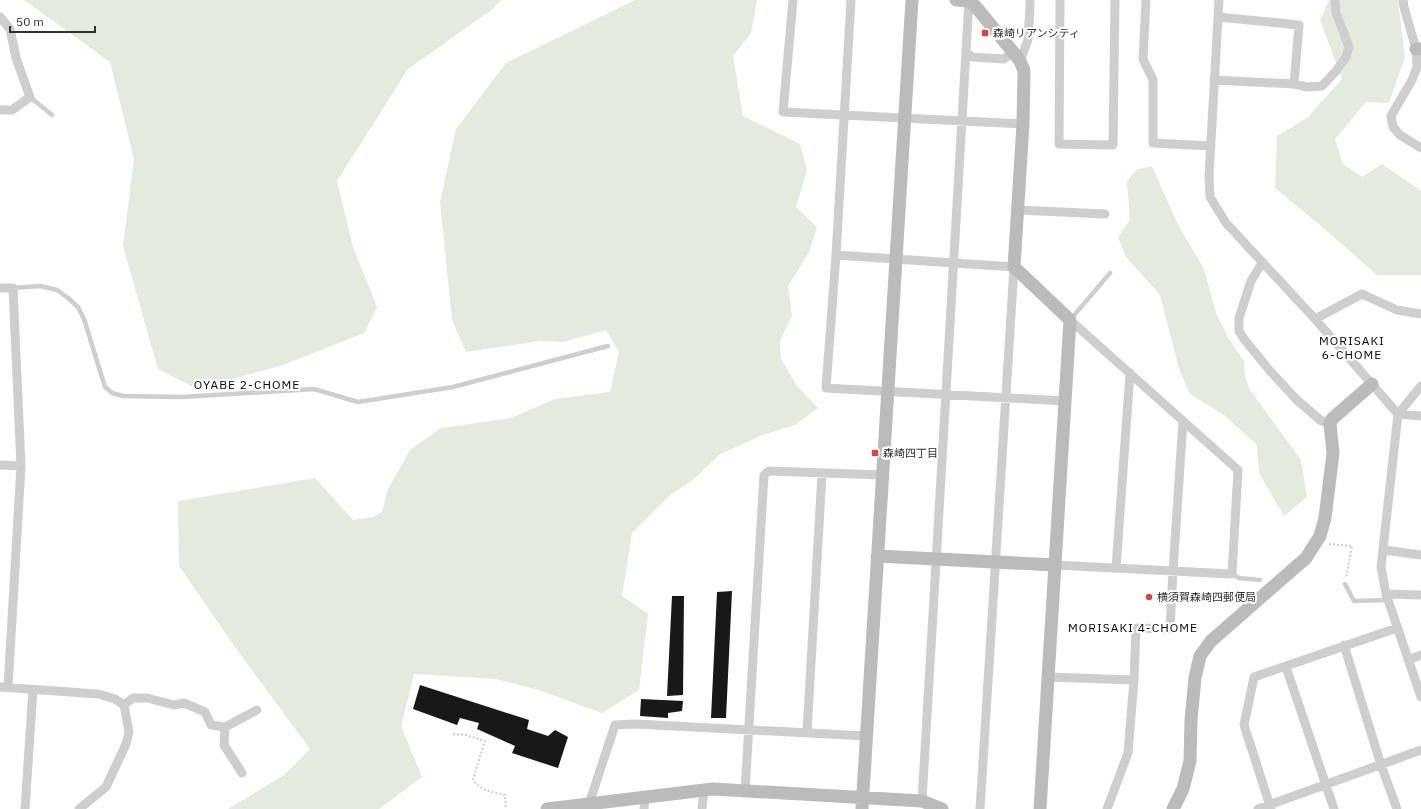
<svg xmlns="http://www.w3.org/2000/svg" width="1421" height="809" font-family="'IBM Plex Sans','Noto Sans JP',sans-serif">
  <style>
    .green { fill: #e4eade }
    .building { fill: #181818 }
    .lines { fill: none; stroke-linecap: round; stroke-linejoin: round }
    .path { stroke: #cbcbcb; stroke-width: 2; stroke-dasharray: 2 2; stroke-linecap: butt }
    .lane { stroke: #cecece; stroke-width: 4.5 }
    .street { stroke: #cecece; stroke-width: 9 }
    .secondary { stroke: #bbb; stroke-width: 13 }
    .poi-dot { fill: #d84447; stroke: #fff; stroke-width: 1.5 }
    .labels { text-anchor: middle; stroke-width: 4; stroke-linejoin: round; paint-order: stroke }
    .poi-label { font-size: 11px; fill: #313131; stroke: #fff; text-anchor: start }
    .neighbourhood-label { font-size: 12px; letter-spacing: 1px; fill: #000; stroke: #fff }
  </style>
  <rect width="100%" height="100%" fill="#fff"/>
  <path class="green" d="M24,0H501L494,8L408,69L337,181L353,247L377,307L364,333L283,365L197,389L158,369L123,246L134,159L110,62Z
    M635,0H757L751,33L733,56L743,116L800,144L807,170L796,207L817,227L809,252L788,286L792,316L780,341L781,359L797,386L818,408L795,425L760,436L719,455L693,480L670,495L632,533L622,596L648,614L639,690L602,713L539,690L496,679L414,674L401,726L422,777L379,809H228L284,775L310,749L240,654L179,566L178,501L315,478L353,520L374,517L382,512L387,491L410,450L441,428L511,418L555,399L610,392L619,352L606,330L563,342L540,341L466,352L452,320L440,202L456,129L506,63Z
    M1329,0H1398L1405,57L1389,103L1366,102L1335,139L1343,164L1362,177L1382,164L1421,191V275H1377L1321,226L1275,188L1277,136L1307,118L1342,79L1320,20Z
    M1152,166L1178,225L1204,269L1216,313L1229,339L1244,361L1245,377L1250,390L1301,460L1307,497L1284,516L1259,473L1257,445L1224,415L1190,394L1179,369L1160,295L1126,257L1118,237L1130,220L1127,182L1136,170Z"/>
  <path class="building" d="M732,591L726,718H711L717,592Z
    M672,596H684L683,695L667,696Z
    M420,685L529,720L527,729L548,736L555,730L568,737L558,768L512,753L515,746L477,729L479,723L460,718L457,725L413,709Z
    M641,699L683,701L682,711L668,713V718L640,716Z"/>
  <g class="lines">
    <path class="path" d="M1329,544L1352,546L1346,578
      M453,734L466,735L485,741L473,779C479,791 493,792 505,795L506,809"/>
    <path class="lane" d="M30,97L52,115
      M13,288L40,286L57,290L68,298L78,307L84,319L105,387L112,393L123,396L182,397L314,389L358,402L453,387L608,346
      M1071,319L1110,273
      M1232,574L1239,578L1260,580
      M1345,584L1354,601L1388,600"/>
    <path class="street" d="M793,0L783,112L1023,124
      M851,0L836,255L826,388L1065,401
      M1060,0L1059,144L1113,145L1115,0
      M1146,0L1143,59L1153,80V143L1211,146
      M1219,0L1209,176L1210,197L1226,223L1315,319L1398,414L1421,416
      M1403,0L1404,7L1416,49L1417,67L1412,80L1391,116L1393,127L1400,135L1421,148
      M0,17L10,29L16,58L30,97L12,110H0
      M1218,17L1299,25L1294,84
      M966,53L973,57L1004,59L1013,52
      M1020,61L1028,40L1030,7V0
      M1214,80L1294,84L1307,87L1322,86L1336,71L1346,57L1349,47L1336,13L1335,0
      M1018,210L1105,214
      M836,255L1014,267L980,809
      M1262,263L1251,281L1239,318V331L1244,339L1270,371L1296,399L1320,420L1330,424
      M0,288H13L21,466L8,687
      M1315,319L1362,294L1397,310L1421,314
      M1421,386L1398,414L1381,567L1386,594L1421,697
      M0,465L21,466
      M1384,550L1421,555
      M1055,565L1232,574L1238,470L1070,320
      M1116,568L1130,373
      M1386,594L1421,595
      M1344,645L1381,765L1397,809
      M1408,660L1421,655
      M1286,667L1334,809
      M1048,677L1134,680
      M0,687L98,694L115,699L124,705L129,732L126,744L106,787L79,809
      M124,705L133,698H147L174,705L184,703L205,712L211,725L225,727L257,710
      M225,727L224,745L242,773
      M807,732L822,474
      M745,791L764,475L769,471L882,475
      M922,801L969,0
      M589,808V804L615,725L635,724L866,736
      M25,809L33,689
      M644,809L645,797
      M702,809L704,789
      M1107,809L1128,753L1134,680L1136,628L1170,629L1173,571L1183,421
      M1258,809L1421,750
      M1271,809L1244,725L1254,677L1397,628"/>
    <path class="secondary" d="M956,0L969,1L976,7L1013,52L1020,61L1024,71L1023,124L1014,267L1070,320L1040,809
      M1416,49H1421
      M877,556L1055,565
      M547,809L713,789L922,801L942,809
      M862,809L912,0
      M1173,809L1183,789L1190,761L1191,720L1195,678L1200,656L1211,641L1306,558L1320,536L1325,518L1333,453L1330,424L1332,419L1372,384"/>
  </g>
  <g class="poi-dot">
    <rect x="981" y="29" width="8" height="8" rx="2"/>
    <rect x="871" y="449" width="8" height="8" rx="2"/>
    <circle cx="1149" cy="597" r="4"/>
  </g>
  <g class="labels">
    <g class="poi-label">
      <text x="993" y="37">森崎リアンシティ</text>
      <text x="883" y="457">森崎四丁目</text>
      <text x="1157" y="601">横須賀森崎四郵便局</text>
    </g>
    <g class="neighbourhood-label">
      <text x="1352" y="345">MORISAKI<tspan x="1352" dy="14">6-CHOME</tspan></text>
      <text x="247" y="389">OYABE 2-CHOME</text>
      <text x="1133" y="632">MORISAKI 4-CHOME</text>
    </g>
  </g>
  <path d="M10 26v6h85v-6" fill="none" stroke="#313131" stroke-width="2"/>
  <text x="16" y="26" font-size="12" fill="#313131" stroke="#ffffff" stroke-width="3" paint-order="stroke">50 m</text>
</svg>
